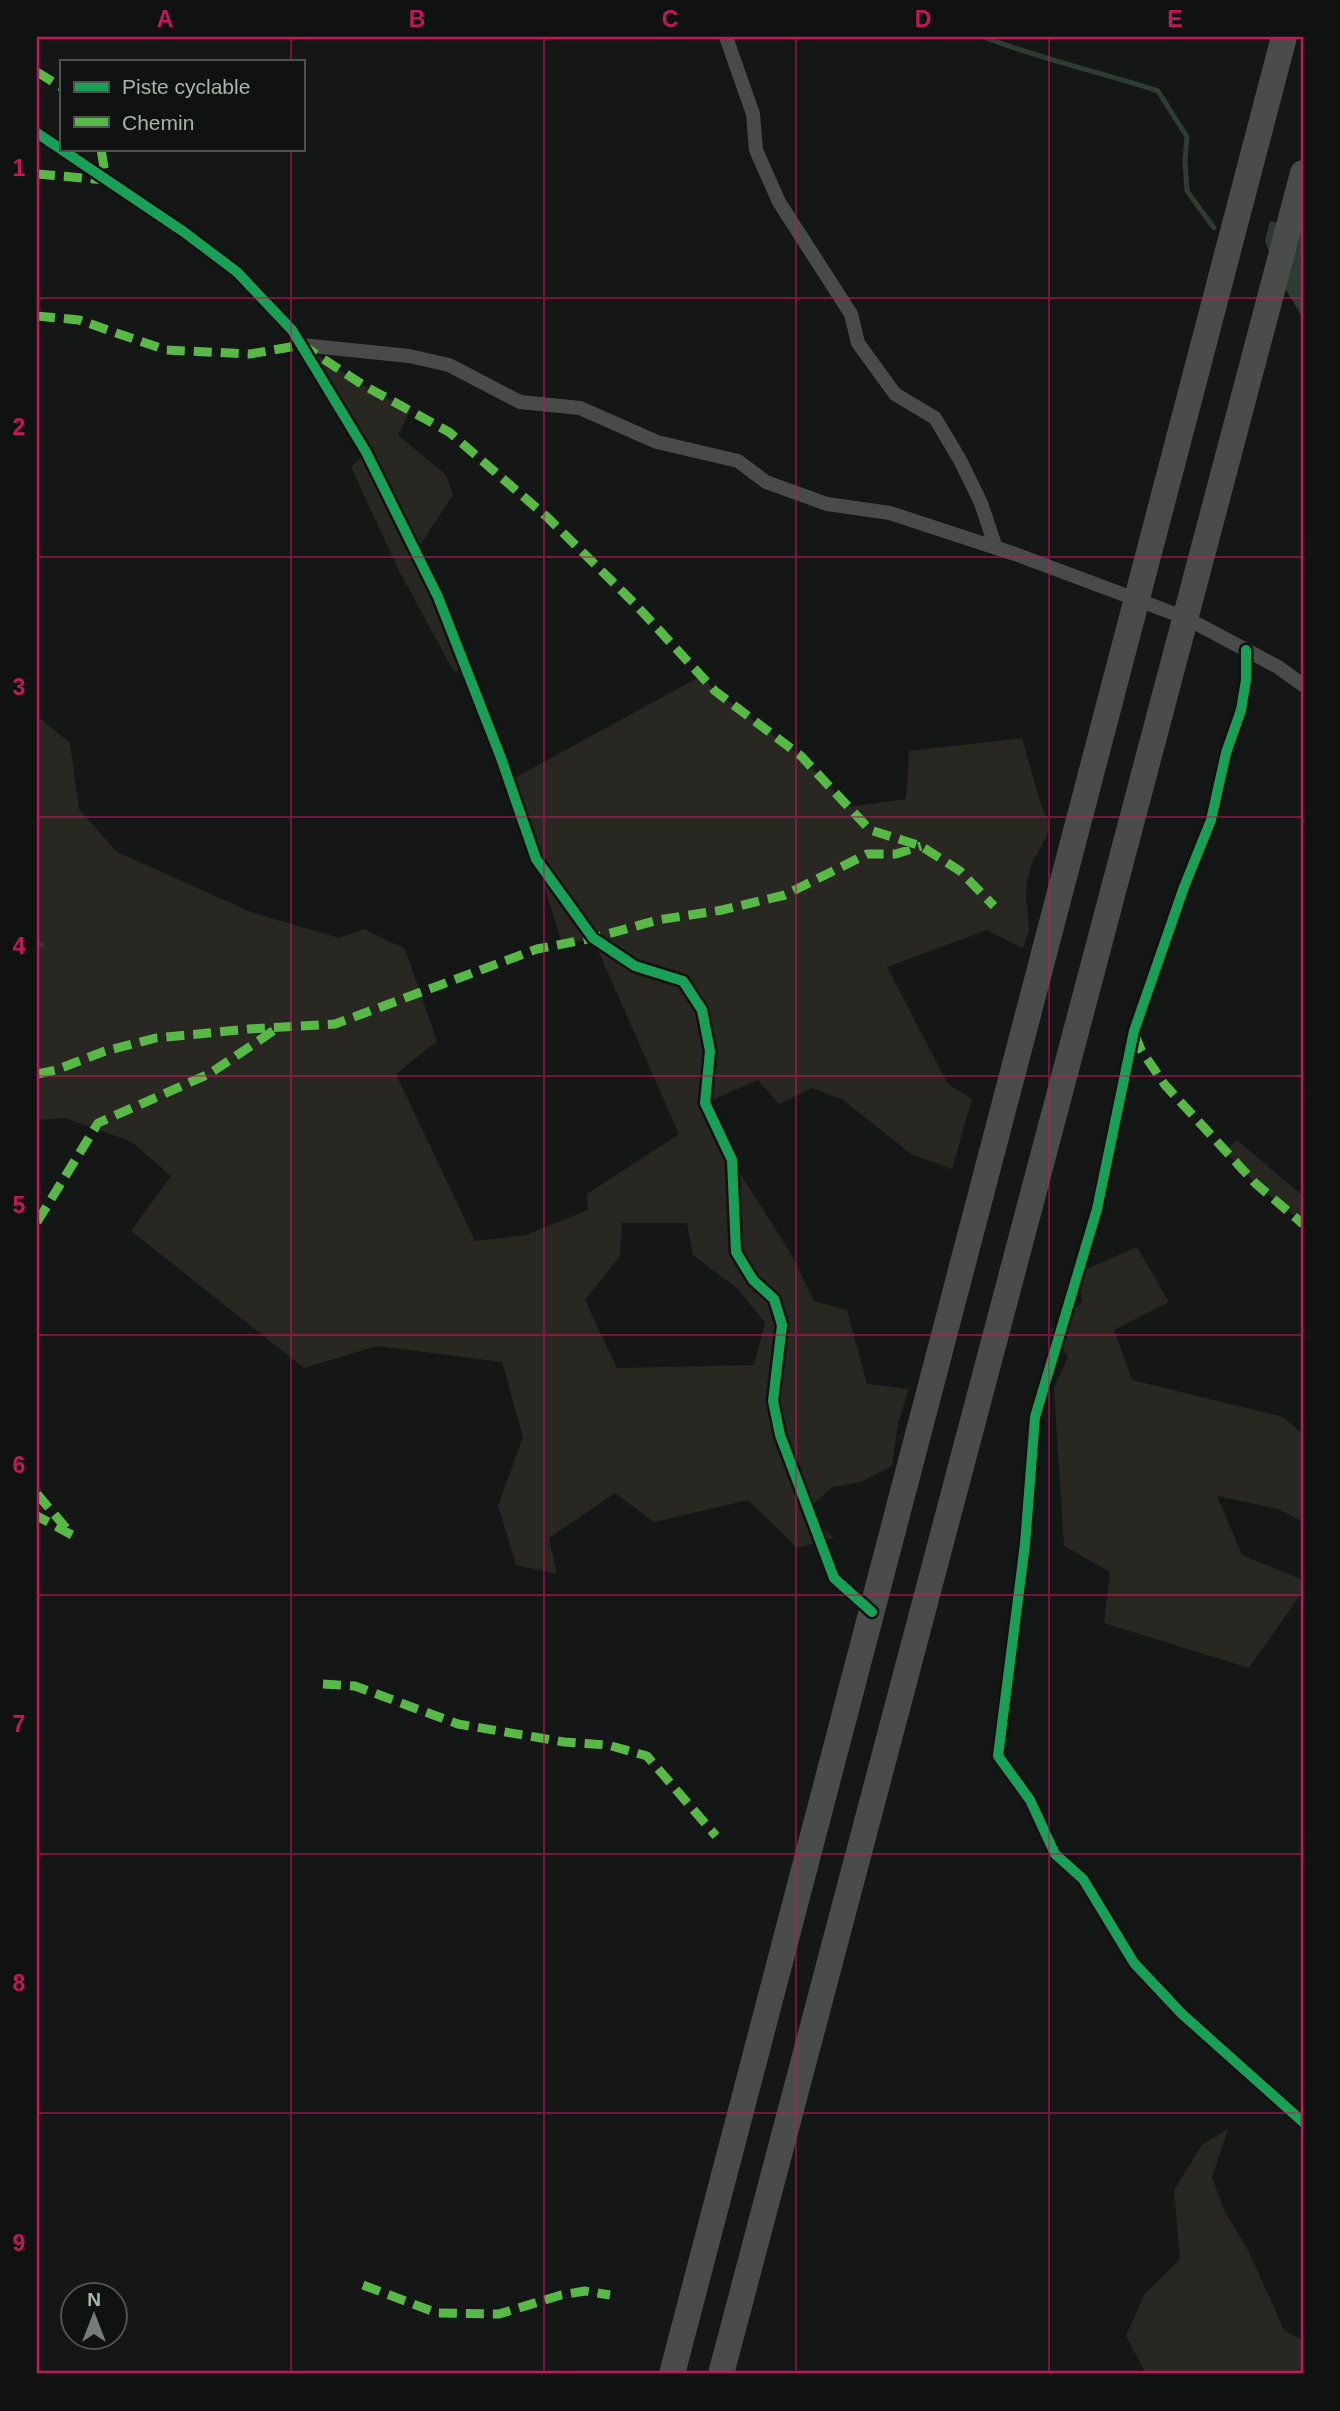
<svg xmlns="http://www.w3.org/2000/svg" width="1340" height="2411" font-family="Helvetica,sans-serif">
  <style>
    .green { fill: #282722; fill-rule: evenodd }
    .water { fill: #2f3c32 }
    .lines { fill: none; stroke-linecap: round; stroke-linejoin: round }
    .stream { stroke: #2f3c32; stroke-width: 5 }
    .street { stroke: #484b4a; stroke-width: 14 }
    .highway { stroke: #4a4c4b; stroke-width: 26 }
    .quiet { stroke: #58b947; stroke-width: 9; stroke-dasharray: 18 9; stroke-linecap: butt }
    .cycleway-casing { stroke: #101111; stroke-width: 15 }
    .cycleway { stroke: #1a9f57; stroke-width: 10 }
    .grid { fill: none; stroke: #c2185b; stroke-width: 2; stroke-opacity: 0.55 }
    .neatline { fill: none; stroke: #c2185b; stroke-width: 2.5 }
    .grid-label { font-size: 23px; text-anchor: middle; font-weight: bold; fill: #c2185b }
  </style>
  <rect width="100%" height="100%" fill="#151616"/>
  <path class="green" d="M302,345L363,385L410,411L398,435L446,475L453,495L416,551L466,668L454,672L398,569L351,467L366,452Z
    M701,676L715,691L801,756L849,807L906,799L909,751L1022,738L1042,808C1060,833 1034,850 1029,873C1023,896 1028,905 1029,927C1029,934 1025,941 1023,948L987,930L887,967L948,1084L972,1099L952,1169L911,1154L843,1100L812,1088L779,1104L758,1080L705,1103L732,1161L790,1252L814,1301L847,1310L867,1384L909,1389L898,1423L892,1466L861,1482L832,1487L805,1512L834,1538L797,1548L748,1500L654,1522L615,1493L549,1538L557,1574L516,1565L498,1506L523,1437L502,1362L377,1346L304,1368L131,1231L171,1176L132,1142L65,1118L37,1120V716L70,743L79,809L117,852L251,912L339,938L364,929L405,949L437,1041L396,1074L475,1241L526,1235L588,1210L587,1194L679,1134L593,939L562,944L536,859L509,781ZM622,1223H687L693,1255L738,1289L765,1323L754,1365L617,1368L585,1300L620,1256Z
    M1237,1140L1303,1196V1223L1255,1183L1225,1151Z
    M1137,1247L1169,1302L1114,1330L1132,1380L1283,1417L1303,1434V1522L1278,1509L1217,1496L1242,1555L1303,1580V1591L1249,1668L1104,1623L1110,1572L1064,1546L1054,1388L1068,1357L1050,1330L1082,1302L1077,1273Z
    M1228,2129L1212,2177L1224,2210L1249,2252L1284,2330L1303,2341V2374H1146L1126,2336L1144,2295L1180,2259L1174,2190L1202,2145Z"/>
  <path class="water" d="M1270,221C1290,226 1316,232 1300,259L1303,265V318L1281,282L1265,241Z"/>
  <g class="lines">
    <path class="stream" d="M984,37C1040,59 1100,72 1158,91L1187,137L1185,160L1187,191L1214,228
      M37,942L42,945"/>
    <path class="street" d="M726,37L753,114L756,150L779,202L851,314L858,343L895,394L935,418L960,460L981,503L996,548
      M37,133L184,232L237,272L292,330L366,452L438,597L501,758L536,859L593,938L635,966L683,981L702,1010L710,1051L705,1103L732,1160L736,1252L753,1280L774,1299L782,1325L773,1401L780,1435L834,1578L872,1612
      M302,345L409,356L449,365L520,402L580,408L657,442L738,461L766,482L827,504L890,513L1015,554L1186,618L1278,667L1303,685
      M1246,650V680L1241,710L1226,753L1211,820L1184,887L1134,1031L1097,1209L1035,1417L1025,1544L998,1756L1030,1800L1055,1854L1083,1879L1134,1963L1182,2014L1303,2122"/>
    <path class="highway" d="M672,2374L1284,37
      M721,2374L1303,173"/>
    <path class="quiet" d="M37,72L61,87
      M37,174L106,180L101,149
      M37,316L79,320L166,350L250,354L302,345L363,385L449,432L547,517L635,604L715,691L801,756L870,830L921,846L960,871L994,906
      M1135,1035L1141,1050L1165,1085L1255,1183L1303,1224
      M37,1074L56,1070L105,1051L156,1038L249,1029L335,1024L537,949L593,938L658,920L722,910L785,895L867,854H896L921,846
      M37,1222L98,1123L209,1074L276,1029
      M37,1494L72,1535L37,1516
      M323,1684L355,1686L458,1724L564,1742L608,1745L647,1756L716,1836
      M363,2285L437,2313L499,2314L561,2295L585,2291L610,2295"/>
    <defs>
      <path id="cycleway" d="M37,133L184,232L237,272L292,330L366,452L438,597L501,758L536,859L593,938L635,966L683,981L702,1010L710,1051L705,1103L732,1160L736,1252L753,1280L774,1299L782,1325L773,1401L780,1435L834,1578L872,1612
        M1246,650V680L1241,710L1226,753L1211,820L1184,887L1134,1031L1097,1209L1035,1417L1025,1544L998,1756L1030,1800L1055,1854L1083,1879L1134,1963L1182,2014L1303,2122"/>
    </defs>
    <use href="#cycleway" class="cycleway-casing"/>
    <use href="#cycleway" class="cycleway"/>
  </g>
  <path class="grid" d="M291,37V61M544,37V2374M796,37V2374M1049,37V2374M291,149V2374M37,298H1303M37,557H1303M37,817H1303M37,1076H1303M37,1335H1303M37,1595H1303M37,1854H1303M37,2113H1303"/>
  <rect width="1340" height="2411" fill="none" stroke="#101111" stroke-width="77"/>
  <rect x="60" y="60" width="245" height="91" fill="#101111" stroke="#4d5350" stroke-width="2"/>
  <rect x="74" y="82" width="35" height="10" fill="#1a9f57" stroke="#4d5350" stroke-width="2"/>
  <text x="122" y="94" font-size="21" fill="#a8b5ae">Piste cyclable</text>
  <rect x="74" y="117" width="35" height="10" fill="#58b947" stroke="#4d5350" stroke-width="2"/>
  <text x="122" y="130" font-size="21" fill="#a8b5ae">Chemin</text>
  <g transform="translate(94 2316)"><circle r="33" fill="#101111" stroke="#4d5350" stroke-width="2"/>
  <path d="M0-5L12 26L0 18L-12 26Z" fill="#757d79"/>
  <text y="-10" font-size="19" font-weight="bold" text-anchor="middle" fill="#a8b5ae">N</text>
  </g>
  <rect x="38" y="38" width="1264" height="2334" class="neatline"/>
  <g class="grid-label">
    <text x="165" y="27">A</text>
    <text x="417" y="27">B</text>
    <text x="670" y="27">C</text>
    <text x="923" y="27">D</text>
    <text x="1175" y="27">E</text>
    <text x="19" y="176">1</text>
    <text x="19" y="435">2</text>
    <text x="19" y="695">3</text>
    <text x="19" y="954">4</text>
    <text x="19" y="1213">5</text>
    <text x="19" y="1473">6</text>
    <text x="19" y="1732">7</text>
    <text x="19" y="1991">8</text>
    <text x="19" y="2251">9</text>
  </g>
</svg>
